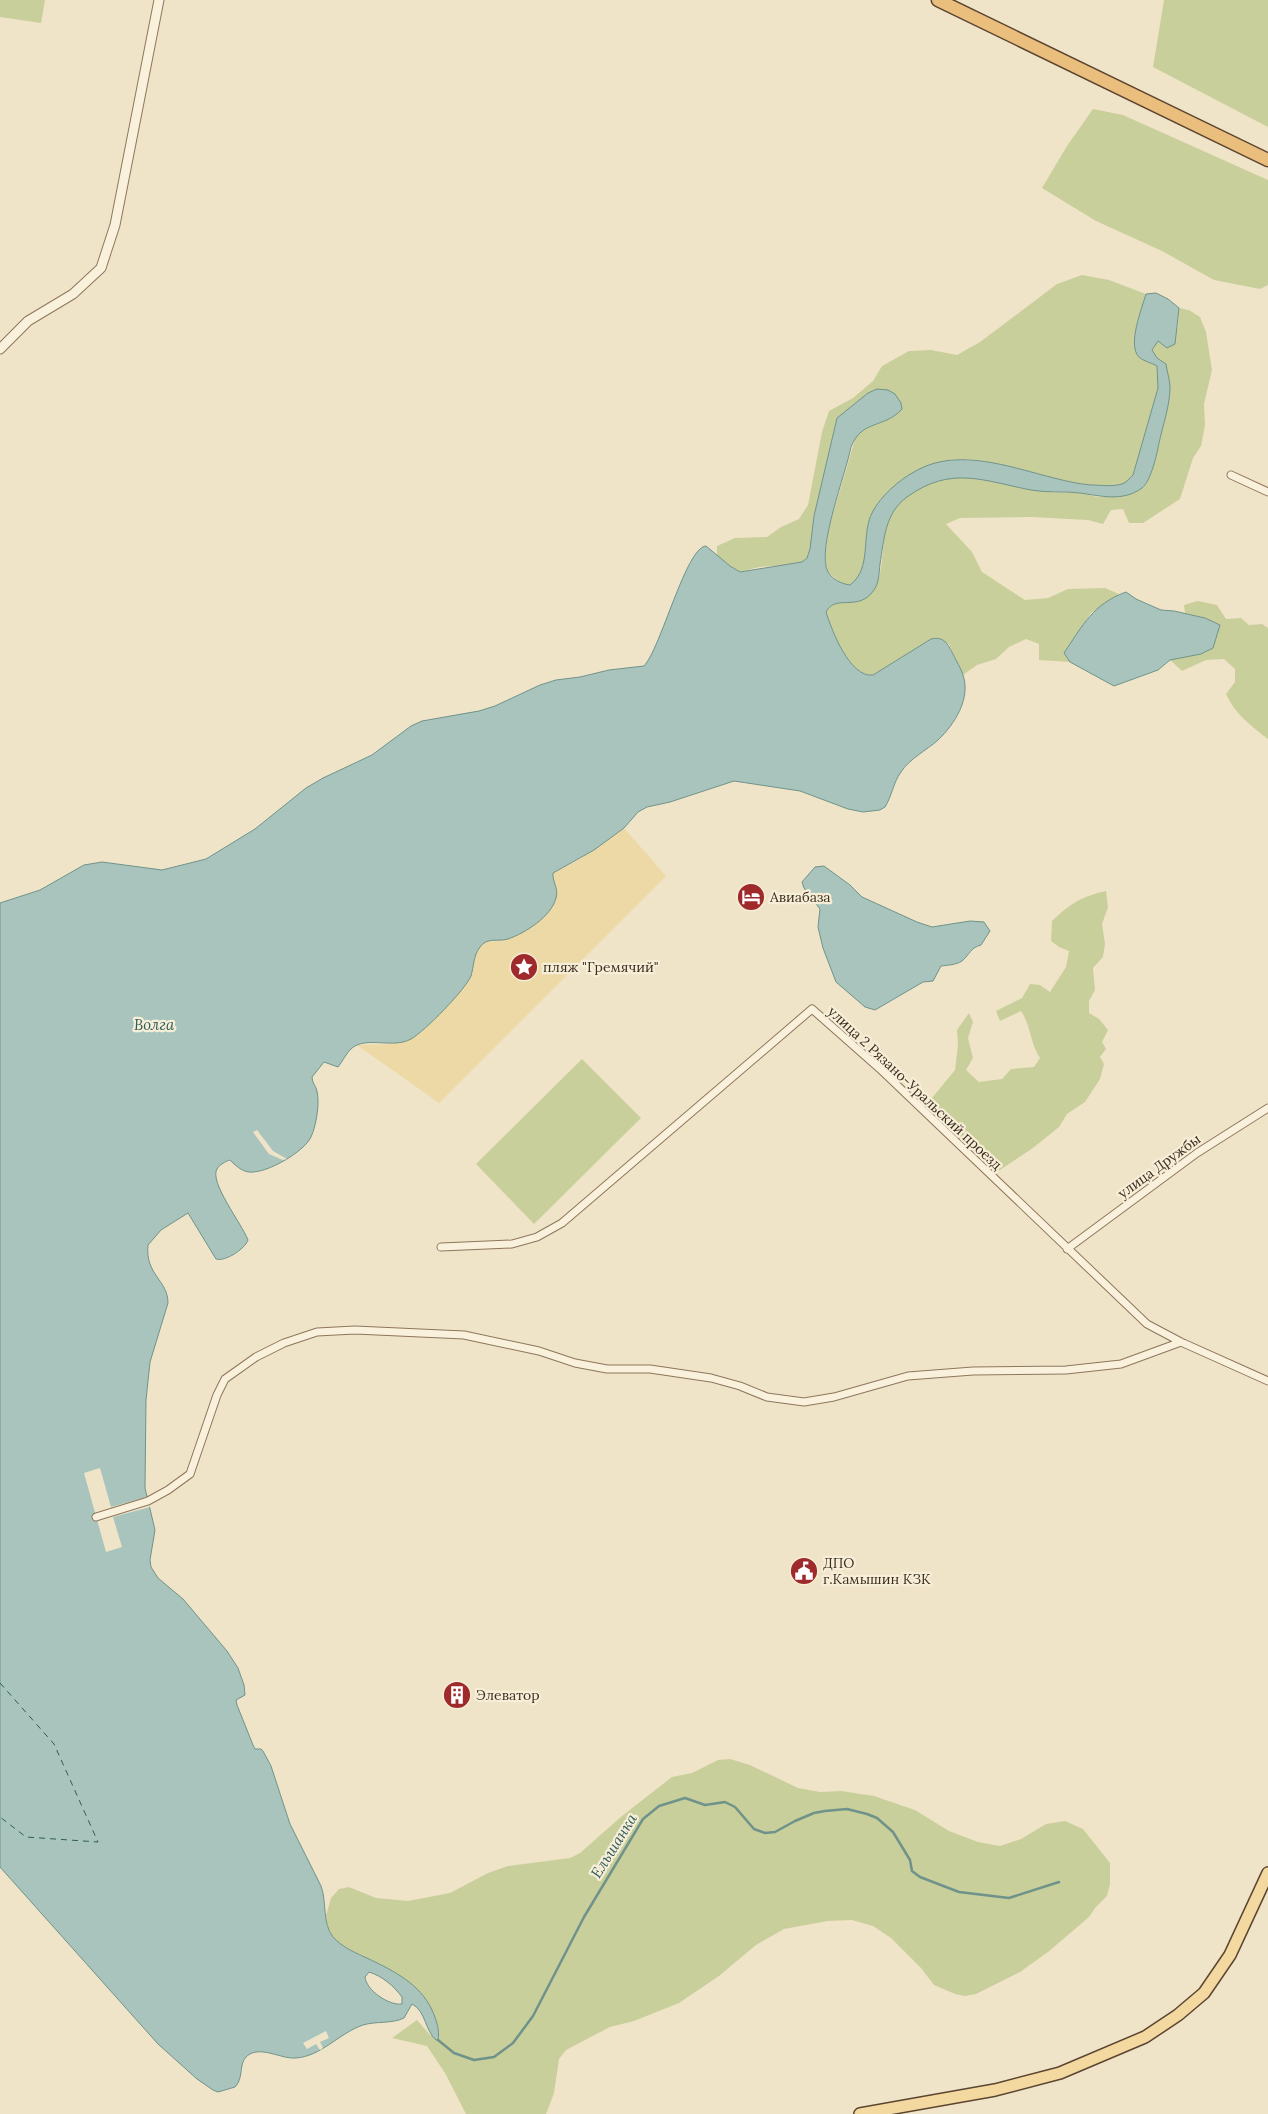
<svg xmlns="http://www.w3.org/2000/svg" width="1268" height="2114" font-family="Lora,serif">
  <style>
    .green { fill: #c9cf9b }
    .sand { fill: #ecd9a5 }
    .water { fill: #a9c4bc; stroke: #6f938a; fill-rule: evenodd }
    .pier { fill: #f0e4c8 }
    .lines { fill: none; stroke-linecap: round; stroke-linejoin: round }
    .stream { stroke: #6f938a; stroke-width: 2.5 }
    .ferry { stroke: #2f5d5a; stroke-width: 1; stroke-dasharray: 6 5; stroke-linecap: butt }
    .minor-casing { stroke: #8d765c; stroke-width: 9 }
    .tertiary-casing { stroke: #8d765c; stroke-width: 11 }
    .primary-casing { stroke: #5b4430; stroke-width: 14 }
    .trunk-casing { stroke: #5b4430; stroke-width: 15 }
    .minor { stroke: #faf1dc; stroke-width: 7 }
    .tertiary { stroke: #faf1dc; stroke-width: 9 }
    .primary { stroke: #f3d9a0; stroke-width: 11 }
    .trunk { stroke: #eabe7c; stroke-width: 12 }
    .labels { text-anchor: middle; stroke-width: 4.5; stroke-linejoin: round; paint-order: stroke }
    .poi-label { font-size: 14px; fill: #3d2e20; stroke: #f7eed8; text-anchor: start }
    .street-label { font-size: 14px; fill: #3d2e20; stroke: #f7eed8 }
    .water-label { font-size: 15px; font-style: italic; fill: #2f5d5a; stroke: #f7eed8 }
  </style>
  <rect width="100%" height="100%" fill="#f0e4c8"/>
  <path class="green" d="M0,0H45L41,23L0,17Z
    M1164,0H1268V127L1153,67Z
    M1093,109L1123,115L1268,180V285L1260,289L1214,280L1162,251L1096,221L1042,188L1067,146Z
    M1082,275L1109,280L1146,294L1136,326L1139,358L1157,366L1158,388L1133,475C1130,478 1126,483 1122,484C1112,487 1101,485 1091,485C1071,483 1051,478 1032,473C1005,467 967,452 939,463C914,472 886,487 873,511C860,533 873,568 850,585L842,584L828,572L826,565V549L829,527L856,436L863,429L885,421L877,389L868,393L837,418L814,516L810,549L807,557L802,562L792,565L759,567L740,572L730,566L717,556V546L735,538L767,537L781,527L799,519L808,505L822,432L829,411L853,398L873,381L882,366L909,351L931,350L957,355L980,342L1057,284Z
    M1179,308L1189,310L1200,317L1206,332L1212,370L1204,404L1205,425L1201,446L1193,458L1180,499L1143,523H1129L1123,509L1111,510L1103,524L1088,520L1031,517L960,518L946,524L972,552L982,572L1025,600L1048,598L1068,589L1105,588L1119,594L1091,613L1064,653L1070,662L1039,660V644L1026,639L1009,647L996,659L977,665L963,675L949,644L931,639L873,675C850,678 832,630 826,612C836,594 860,610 874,589C888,567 877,529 896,506C914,486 949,474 976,478C995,480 1013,487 1032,490C1046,493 1062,492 1077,493C1086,493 1095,498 1103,497C1116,496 1131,490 1144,487L1155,462L1167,408L1166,364L1157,358L1152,350L1158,341L1178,327Z
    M1198,601L1217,605L1226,619L1241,618L1249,625L1262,624L1268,628V739C1251,726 1235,714 1226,694L1235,682V669L1224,659L1206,660L1182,671L1170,660L1201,654L1220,626L1205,618L1185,613L1184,605Z
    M1106,891L1108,907L1102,924L1105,944L1103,957L1093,968L1095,990L1089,1001V1013L1099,1019L1108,1030L1102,1042L1106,1049L1100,1057L1104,1064L1100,1079L1085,1102L1067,1114L1059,1127L1033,1148L997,1172L930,1109L932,1098L955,1070L958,1045L957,1030L969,1013L973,1022L968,1038L973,1058L966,1070L979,1082L1002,1079L1011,1069L1034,1067L1040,1058C1030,1043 1031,1026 1021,1011L1000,1021L996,1011L1022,998L1030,984L1040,985L1050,992L1066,967L1069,951L1059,947L1051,941L1052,921C1070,904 1082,896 1106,891Z
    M582,1059L641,1118L534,1224L476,1164Z
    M730,1759L750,1765L798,1788L820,1792L841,1791L874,1796L915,1810L949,1831L978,1842L1000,1846L1021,1839L1046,1824L1065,1821L1083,1829L1110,1863V1884L1107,1896L1095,1908L1089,1917L1048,1952L1020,1972L976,1994L965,1996L955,1994L934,1985L921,1968L891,1938L873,1926L852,1920L828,1921L784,1929L756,1945L719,1976L679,2003L634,2021L610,2027L566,2050L559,2059L554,2093L546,2114H466L445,2073L427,2046L392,2038L417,2020L431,2036L438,2026L382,1965L352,1951L340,1944L332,1936L328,1928L326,1916L331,1898L339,1889L349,1887L376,1898L408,1901L450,1893L488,1873L508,1866L570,1858L580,1853L622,1816L672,1777L692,1773L718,1760Z"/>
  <path class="sand" d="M624,828L666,876L439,1103L357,1045L393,1044L471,975C473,962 475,952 484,942L499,941L556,886L552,875L553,873L580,859Z"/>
  <path class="water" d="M1156,293L1168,299L1179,308L1175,344L1167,348L1158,341L1152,350L1157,358L1166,364C1167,372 1170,380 1170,387C1170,405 1163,425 1159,443C1157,454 1151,481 1142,488C1123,502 1101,496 1080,493C1064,491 1047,493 1031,490C984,481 951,465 907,497C885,513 884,539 880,564C879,573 879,583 874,590C858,613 836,593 826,612C832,631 850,678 873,675L931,639C944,636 948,644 953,654C956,661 961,668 963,675C971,698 955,724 938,740C927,750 909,759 901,772C893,783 892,796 885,807L880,810L863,812L848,809L800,791L734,781L670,802L647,807L638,812L624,828L594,850L553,873C552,881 559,889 556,898C551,917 525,933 508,939C497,942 487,937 480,947C473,956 474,966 471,976C465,990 425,1031 411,1039C393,1049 367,1036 352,1048C346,1053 343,1061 338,1067L324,1062L312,1077C312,1083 316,1086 317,1091C320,1104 316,1126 311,1137C304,1152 266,1174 249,1172C241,1171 235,1165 230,1160C226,1161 219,1165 217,1169C209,1182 242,1224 248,1240C245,1249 225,1262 216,1259L188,1213L161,1230L148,1245C145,1275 168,1280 168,1303L150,1362L146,1400L145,1488L155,1530L150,1560L151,1567L158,1578L183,1599L227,1651L238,1668L244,1685L245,1695L236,1700L237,1705L253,1745L255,1749H261L263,1751L271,1766L290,1824L321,1886C327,1902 322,1923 333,1937C343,1948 356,1953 369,1959C394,1971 420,1984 432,2010C436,2019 440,2030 438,2040H436C425,2031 426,2011 412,2004L404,2018C392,2024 376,2021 363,2025C339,2033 321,2057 295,2058C282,2059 263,2047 250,2054C237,2061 245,2077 235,2087L218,2092L213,2090L197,2079L158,2044L0,1867V903L40,890L84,865L102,862L162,870L206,859L255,829L306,788L323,778L372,755L411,726L422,721L479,711L495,706L540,685L556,680L580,677L609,670L644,666C661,648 686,547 706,546L730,566L740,572L802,562L807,558L810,549L814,516L837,418L868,393L877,389L888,390L895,394L901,403L902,409C884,429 862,419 851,447C846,473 816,550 828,572C833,580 842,584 850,585C873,568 860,533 873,511C881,496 899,480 914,472C967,440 1036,480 1091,485C1101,485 1112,487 1122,484C1126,483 1130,478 1133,475L1158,388L1157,366C1152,363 1143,361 1139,357C1127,345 1142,308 1146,294ZM369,1972C382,1976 394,1986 402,1997V2004C389,2006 366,1990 365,1977Z
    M1126,592L1136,599L1161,610L1174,611L1205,618L1220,625L1213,648L1201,654L1170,660L1158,670L1114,686L1070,662L1064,653C1083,625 1093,604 1126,592Z
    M824,866L850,885L862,897L917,922L932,927L970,921L984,922L990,931L981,945C970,948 970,954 962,961C956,965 948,965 941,966L933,981L923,982L875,1010L865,1007L836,982L823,948L818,927L820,909L804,888L802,882L815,867Z"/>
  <path class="pier" d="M257,1130L273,1151L287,1159L283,1160L269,1154L253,1132Z
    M100,1468L111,1507L147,1497L150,1507L113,1517L122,1547L106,1552L84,1473Z
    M326,2031L329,2038L320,2042L323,2048L320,2050L316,2044L307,2049L303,2043Z"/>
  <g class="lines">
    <path class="stream" d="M438,2040L454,2053L474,2060L494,2057L513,2043L533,2016L584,1917L643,1819L659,1806L685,1798L705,1805L725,1802L735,1807L754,1829L765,1833L775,1832L795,1821L814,1813L825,1811L847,1809L867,1814L877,1818L893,1832L910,1860L912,1871L920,1877L959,1892L1009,1898L1059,1882"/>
    <path class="ferry" d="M0,1683L54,1744L98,1842L26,1837L0,1817"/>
    <defs>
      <path id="minor" d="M1231,475L1268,492
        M441,1247L512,1244L537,1237L562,1223L812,1009L879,1068L1147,1324L1181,1342L1268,1381
        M1067,1249L1197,1153L1268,1108
        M96,1517L148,1501L168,1490L190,1474L217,1395L225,1379L256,1357L284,1343L317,1332L355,1330L464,1335L539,1351L575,1363L607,1369H650L711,1378L740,1386L767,1397L804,1402L834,1397L908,1376L973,1371L1066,1370L1121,1364L1181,1342"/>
      <path id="tertiary" d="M0,349L28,321L73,294L101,268L115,225L159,0"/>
      <path id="primary" d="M860,2114L995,2090L1060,2073L1145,2037L1178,2015L1204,1993L1230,1955L1268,1873"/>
      <path id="trunk" d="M938,0L1268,160"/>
    </defs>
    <use href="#minor" class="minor-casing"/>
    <use href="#tertiary" class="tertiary-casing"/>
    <use href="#primary" class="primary-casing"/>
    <use href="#trunk" class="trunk-casing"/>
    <use href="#minor" class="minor"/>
    <use href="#tertiary" class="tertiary"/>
    <use href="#primary" class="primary"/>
    <use href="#trunk" class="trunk"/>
  </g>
  <defs>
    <symbol id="hotel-disc" viewBox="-11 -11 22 22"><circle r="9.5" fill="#9e2a2b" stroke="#f7eed8"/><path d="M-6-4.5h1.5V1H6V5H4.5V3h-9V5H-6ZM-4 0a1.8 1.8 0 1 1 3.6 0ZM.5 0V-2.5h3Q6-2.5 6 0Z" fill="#fff"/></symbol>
    <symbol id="sight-disc" viewBox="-11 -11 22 22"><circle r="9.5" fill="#9e2a2b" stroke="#f7eed8"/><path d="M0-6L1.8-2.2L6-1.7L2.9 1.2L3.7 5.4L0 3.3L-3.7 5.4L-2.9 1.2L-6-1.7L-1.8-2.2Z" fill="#fff"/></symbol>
    <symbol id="civic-disc" viewBox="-11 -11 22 22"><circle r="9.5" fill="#9e2a2b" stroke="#f7eed8"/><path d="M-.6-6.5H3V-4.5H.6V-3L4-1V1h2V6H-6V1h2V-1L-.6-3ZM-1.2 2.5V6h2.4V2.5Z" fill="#fff"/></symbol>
    <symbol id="building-disc" viewBox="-11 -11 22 22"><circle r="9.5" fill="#9e2a2b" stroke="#f7eed8"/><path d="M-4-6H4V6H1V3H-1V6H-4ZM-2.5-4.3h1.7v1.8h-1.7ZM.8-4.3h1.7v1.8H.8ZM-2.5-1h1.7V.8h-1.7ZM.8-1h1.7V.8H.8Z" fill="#fff"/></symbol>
  </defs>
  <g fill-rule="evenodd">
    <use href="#hotel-disc" x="735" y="881" width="32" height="32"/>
    <use href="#sight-disc" x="508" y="951" width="32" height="32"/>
    <use href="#civic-disc" x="788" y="1555" width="32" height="32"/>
    <use href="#building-disc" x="441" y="1679" width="32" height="32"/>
  </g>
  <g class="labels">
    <g class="poi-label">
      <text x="770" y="902">Авиабаза</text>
      <text x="543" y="972">пляж "Гремячий"</text>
      <text x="823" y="1568">ДПО<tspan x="823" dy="16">г.Камышин КЗК</tspan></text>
      <text x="476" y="1700">Элеватор</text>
    </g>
    <g class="street-label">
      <text transform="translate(915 1088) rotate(43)" y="5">улица 2 Рязано-Уральский проезд</text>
      <text transform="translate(1159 1166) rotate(-36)" y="5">улица Дружбы</text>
    </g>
    <g class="water-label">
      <text x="154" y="1030">Волга</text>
      <text transform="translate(614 1846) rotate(-58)" y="5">Ельшанка</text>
    </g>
  </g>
</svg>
